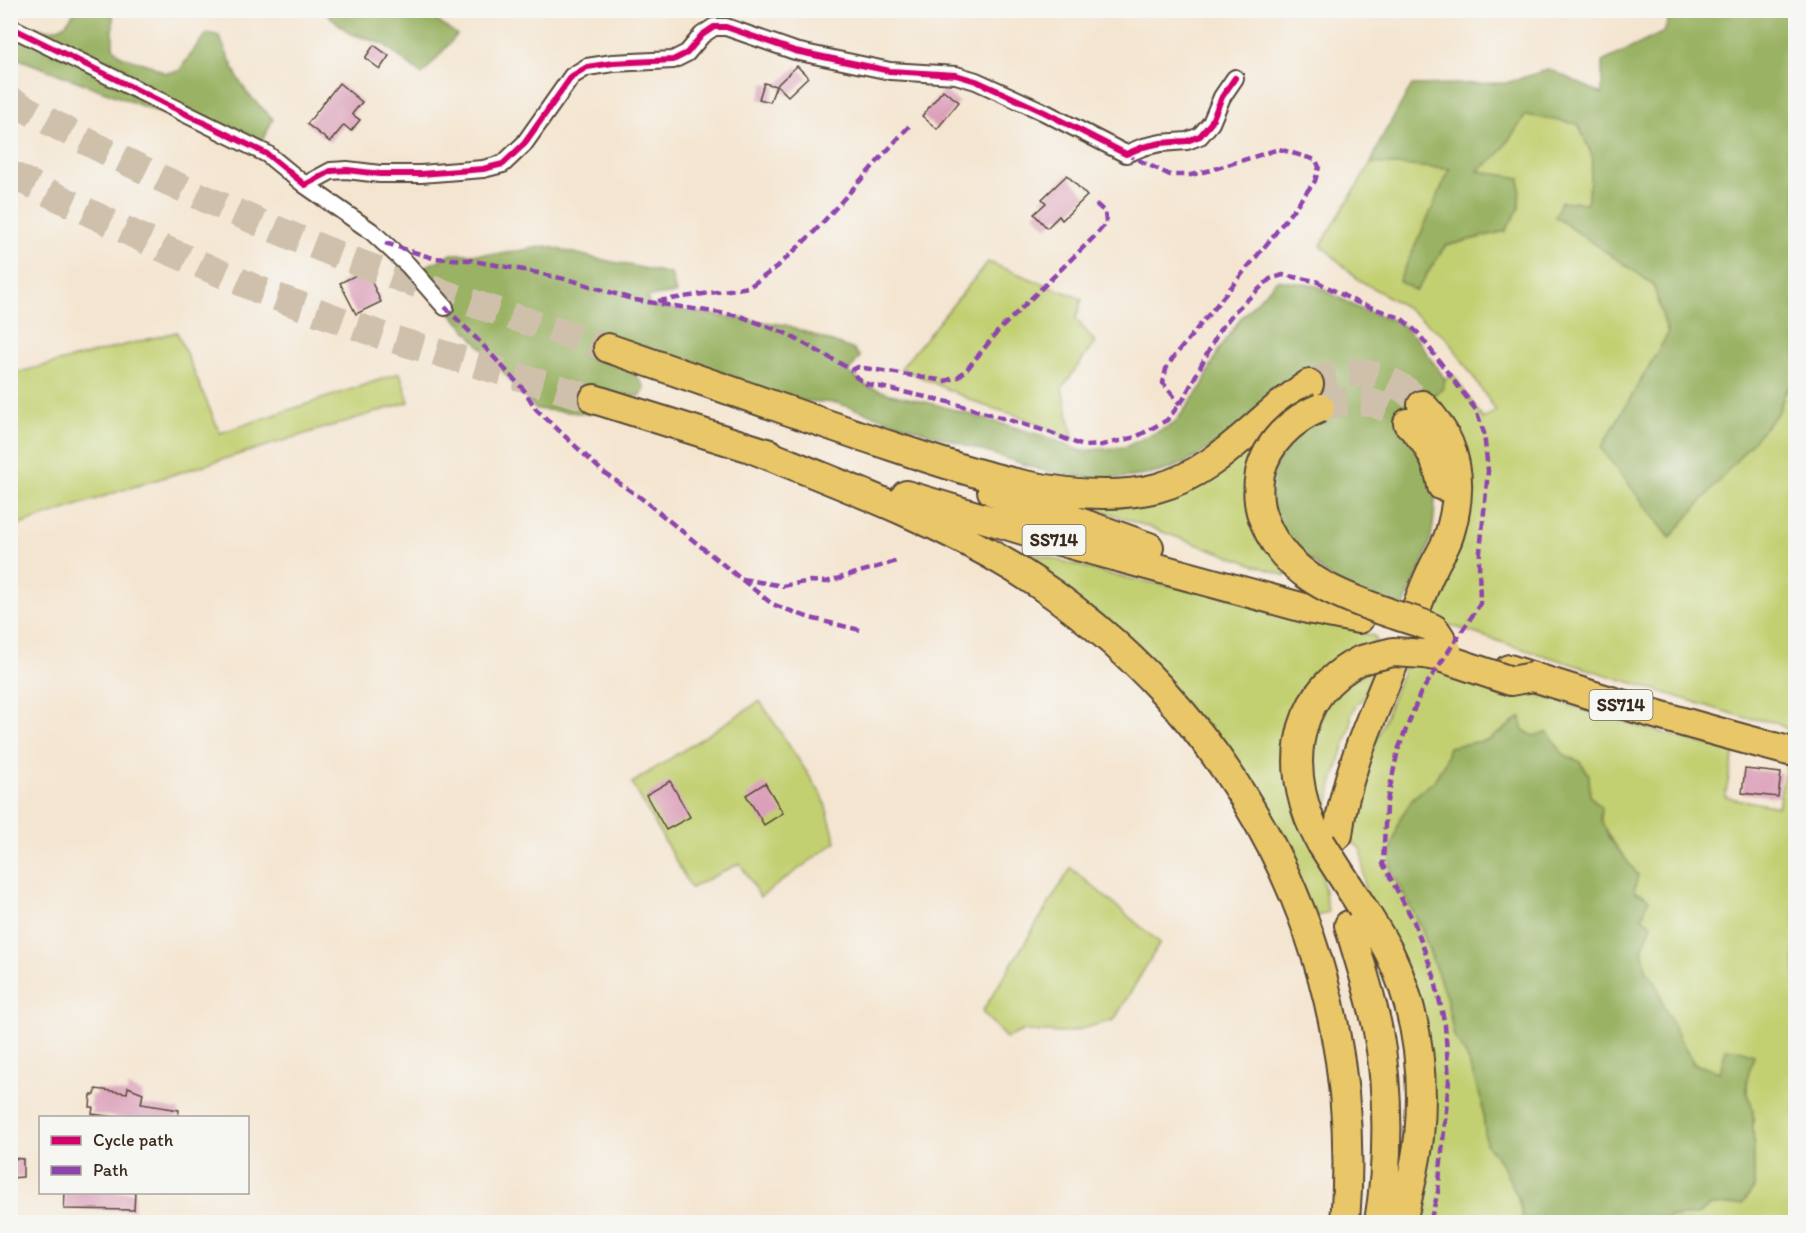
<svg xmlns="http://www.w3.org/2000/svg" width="1806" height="1233" font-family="Itim,sans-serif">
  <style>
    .green { fill: #c3d072; stroke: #7f7d48; stroke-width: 1.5 }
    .forest { fill: #9ab264; stroke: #6a6e41; stroke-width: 1.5 }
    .building { fill: #dba0b9 }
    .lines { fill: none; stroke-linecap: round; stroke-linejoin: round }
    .trunk-tunnel { stroke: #cfc0ac; stroke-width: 28; stroke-dasharray: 28 14; stroke-linecap: butt }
    .minor-casing { stroke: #574639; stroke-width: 20 }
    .trunk-casing { stroke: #574639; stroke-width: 32 }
    .minor { stroke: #fff; stroke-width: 16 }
    .trunk { stroke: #e9c769; stroke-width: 28 }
    .trunk-bridge-casing { stroke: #574639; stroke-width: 32; stroke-linecap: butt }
    .trunk-bridge { stroke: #e9c769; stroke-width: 28 }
    .quiet { stroke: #8e44ad; stroke-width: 4.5; stroke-dasharray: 9 4.5; stroke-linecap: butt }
    .cycleway-casing { stroke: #f6f6f2; stroke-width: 10 }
    .cycleway { stroke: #d6006c; stroke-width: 6 }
    .labels { text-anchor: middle; stroke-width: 4.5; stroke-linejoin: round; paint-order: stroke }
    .shield { fill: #f6f6f2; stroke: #73675e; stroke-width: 1.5 }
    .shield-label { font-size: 18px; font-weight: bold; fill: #3b2a1e }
  </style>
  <rect width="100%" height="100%" fill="#f6f6f2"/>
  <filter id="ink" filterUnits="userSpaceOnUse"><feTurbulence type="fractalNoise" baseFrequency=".0167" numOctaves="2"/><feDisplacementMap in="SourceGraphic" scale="12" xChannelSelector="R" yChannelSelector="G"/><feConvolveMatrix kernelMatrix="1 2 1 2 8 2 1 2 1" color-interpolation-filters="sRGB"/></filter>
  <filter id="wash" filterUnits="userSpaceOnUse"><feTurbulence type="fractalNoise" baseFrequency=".008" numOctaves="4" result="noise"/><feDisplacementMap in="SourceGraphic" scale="24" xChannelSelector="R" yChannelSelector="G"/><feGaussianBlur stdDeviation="1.35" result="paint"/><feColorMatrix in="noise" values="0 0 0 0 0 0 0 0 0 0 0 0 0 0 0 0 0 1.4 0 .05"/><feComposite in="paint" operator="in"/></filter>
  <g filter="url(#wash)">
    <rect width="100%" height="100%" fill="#f4e5d0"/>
    <path class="green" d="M1526,115L1578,124L1593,158L1587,203L1556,217L1653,284L1668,334L1601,448L1670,537L1779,411L1785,392L1795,382V1222H1656L1662,1218L1696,1215L1711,1206L1742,1204L1754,1188L1753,1109L1747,1094V1079L1754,1055L1720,1072L1695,1065L1685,1049L1664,1007L1657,985L1646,970L1642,949L1652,925L1642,917L1645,896L1634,891C1632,882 1632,870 1628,863C1617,843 1597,831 1601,807L1590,796L1589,775L1580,762L1563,754L1548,733L1533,736L1522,729L1520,718L1489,740L1449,747L1445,762L1434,781L1414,797L1391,869L1421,927L1447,1000L1454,1036L1467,1057L1482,1102L1486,1144L1502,1164L1518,1198L1523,1218L1517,1222H1411L1429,1096L1365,898L1362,850L1349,839L1359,787L1407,660L1435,663L1644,728L1734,752L1725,797L1778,807L1792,732L1775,722L1746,718L1510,645L1425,617L1454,545L1427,400L1443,388L1445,379L1454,376L1483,419L1496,411L1447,338L1402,305L1359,280L1321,245L1371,163L1451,169L1400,281L1416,291L1445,246L1505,231L1478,171L1499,154Z
      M988,262L1082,299L1076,319L1095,342L1062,388L1074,441L1022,417L982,405L901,368Z
      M177,332L220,433L400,373L409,402L123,490L13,527L19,543L11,546V374Z
      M1257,441L1286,576L1092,507Z
      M1000,544L1116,576L1263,603L1374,636L1377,641L1302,702L1319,856L1328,912L1312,918L1252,795Z
      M1377,665L1362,700L1358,702L1351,715V725L1332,784L1325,824L1312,797L1307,753L1330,695Z
      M760,701L823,797L836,842L760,897L740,863L691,888L632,783Z
      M1071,868L1160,943L1114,1020L1065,1033L1023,1031L1006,1038L982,1012Z"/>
    <path class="forest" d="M75,11H113V47L121,56L152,66L165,73L179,71L198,44L208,33L219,36L238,78L247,93L273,119L258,150L11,56L10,18C26,26 52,37 66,23C70,19 73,14 75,11Z
      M324,11H423L457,35L422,75L383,44L349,33Z
      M1672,11H1795L1796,382L1785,392L1779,411L1670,538L1601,448L1668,334L1653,284L1555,217L1561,201L1587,203L1593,158L1578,124L1526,115L1499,154L1478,171L1520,178L1519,209L1505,231L1445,246L1416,291L1399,281L1450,169L1371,163L1382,137L1412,85L1506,83L1549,69L1602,94V62L1664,32Z
      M546,246L594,258L671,274L676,293L647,297L650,306L786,325L854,350L860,357L848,372L867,386L890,394L934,404L1044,436L1081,451L1125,447L1174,424L1202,386L1218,351L1241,318L1277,280L1318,286L1358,308L1398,322L1417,339L1445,379L1443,388L1427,400C1431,449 1443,504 1427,552C1420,572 1410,592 1401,612L1347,593L1278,531L1268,486L1307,379L1302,370C1292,377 1282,384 1273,392C1265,400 1258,408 1250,416C1235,430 1216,444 1199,455C1154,484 1088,482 1038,469L837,403L791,400L711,368L645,347L604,361C621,367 638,371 645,389L640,396L594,399L590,414L536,409L418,276L420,269L452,254H501Z
      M1521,717L1522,729L1533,736L1548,732L1563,754L1580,762L1589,775L1590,796L1601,807L1600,817L1609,838L1638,875L1634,891L1645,896L1649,900L1642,917L1652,925L1642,949L1646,970L1657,985L1664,1007L1685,1049L1694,1064L1720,1072L1726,1049H1736L1754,1055L1747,1079V1094L1753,1109L1754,1188L1742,1204L1711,1206L1696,1215L1662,1218L1656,1222H1517L1523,1218L1518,1198L1502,1164L1486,1144L1482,1102L1467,1057L1454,1036L1447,1000L1421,927L1391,869L1392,846L1400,818L1414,797L1434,781L1445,762L1449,747L1489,740Z"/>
    <g id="blocks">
      <path class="building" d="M374,45L389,56L380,69L365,58Z
        M797,66L808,77L788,96L777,85Z
        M339,83L362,102L352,114L360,120L351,131L344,125L330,142L307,124Z
        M764,83L776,86L770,102L759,99Z
        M943,90L959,102L937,129L922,116Z
        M1067,175L1087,196L1062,220L1059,216L1047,228L1034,214L1046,203L1042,199Z
        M366,270L381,302L356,314L340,283Z
        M1745,769L1781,773L1778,797L1742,793Z
        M670,781L690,817L666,830L646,795Z
        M765,783L783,813L764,825L746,795Z
        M128,1087L143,1093L141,1104L179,1110L178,1118H122L92,1114L93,1107H90L91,1095H95L96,1089L127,1093Z
        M10,1158L23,1159V1177L10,1178Z
        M65,1192H135L134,1210L64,1209Z"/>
    </g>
  </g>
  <g filter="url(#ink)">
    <use href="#blocks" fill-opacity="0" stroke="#574639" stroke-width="1.5"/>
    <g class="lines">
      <path class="trunk-tunnel" d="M10,100C102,152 197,197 294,237C396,280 503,313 608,348
        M10,174L162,248L271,295L389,338L594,399
        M1309,384C1352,364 1390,371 1422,405
        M1320,408C1353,395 1382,400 1408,423"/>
      <defs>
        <path id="minor" d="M10,27L267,154L305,185L331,171L347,170L380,174H421L483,169L503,164L524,144L572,76L587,67L613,63L673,60L687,53L702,35L714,27H726L795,51L890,71L956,75L976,81L1044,112L1126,154L1143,147L1161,143L1187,141L1200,136L1211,123L1222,97L1235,78
          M305,185L371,231L408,265L445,307"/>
        <path id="trunk" d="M608,348C692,377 776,407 861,436C947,464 1067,511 1157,488C1220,471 1257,417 1309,384
          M594,399L770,454
          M1408,423C1427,441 1438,460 1442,486
          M753,449C842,485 932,518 1014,568C1240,709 1367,957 1345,1222
          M992,491L1149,547
          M906,495L1070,544L1308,609L1359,619
          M1413,616C1420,600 1425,583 1433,568C1437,559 1442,552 1446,543C1450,535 1452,525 1454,516C1463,473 1453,436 1422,405
          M1509,669C1601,699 1694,726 1789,751
          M1338,835C1345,774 1372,717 1395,660
          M1321,843C1284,778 1288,696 1361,660
          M1362,907C1372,923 1382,938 1390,954C1417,1011 1425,1075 1419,1137C1416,1166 1408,1194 1402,1222
          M1349,925C1359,960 1371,995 1378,1031C1389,1091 1389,1162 1379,1222"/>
      </defs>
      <use href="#minor" class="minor-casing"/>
      <use href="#trunk" class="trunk-casing"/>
      <use href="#minor" class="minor"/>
      <use href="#trunk" class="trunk"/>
      <defs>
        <path id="trunk-bridge" d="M1320,408C1292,419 1267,443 1260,473C1257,490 1258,508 1265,523C1286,575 1337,595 1387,612C1396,616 1428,624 1434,629C1439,634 1443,643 1447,649
          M1361,660L1393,652L1425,654L1440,657L1511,681L1533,677
          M1321,843L1362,907"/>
      </defs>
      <use href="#trunk-bridge" class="trunk-bridge-casing"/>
      <use href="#trunk-bridge" class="trunk-bridge"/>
      <path class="quiet" d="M1126,154L1170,175H1191L1211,170L1279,149L1316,160L1319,167L1315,181L1270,240L1173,358L1166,369L1163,383L1180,404
        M1096,204L1105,212L1106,223L1096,235L999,330L968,368L958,377L945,381L858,367L852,370L856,377L867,384L953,403L1049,432L1083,446L1102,445L1136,437L1167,420L1183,400L1219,331L1235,311L1270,279L1283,275L1316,281L1356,302L1401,318L1418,333L1476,410L1484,433L1488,471L1479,562L1480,604L1420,694L1398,750L1386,806L1383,864L1414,922L1434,976L1445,1025L1449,1080L1438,1192L1430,1222
        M385,243L433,258L468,260L524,270L574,281L635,300L740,316L785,333L852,370
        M658,301L749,287L777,267L814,232L912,123
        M445,307L480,342L524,390L536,409L603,472L641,498L772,604L810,618L864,631
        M742,579L783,586L810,581L826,582L897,561"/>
      <defs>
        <path id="cycleway" d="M10,27L267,154L305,185L331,171L347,170L380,174H421L483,169L503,164L524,144L572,76L587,67L613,63L673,60L687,53L702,35L714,27H726L795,51L890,71L956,75L976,81L1044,112L1126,154L1143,147L1161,143L1187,141L1200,136L1211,123L1222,97L1235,78"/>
      </defs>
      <use href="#cycleway" class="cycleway-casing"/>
      <use href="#cycleway" class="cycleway"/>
    </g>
  </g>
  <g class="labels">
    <g class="shield">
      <rect x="1022.5" y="525" width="63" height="30" rx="4.5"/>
      <rect x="1589.5" y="690" width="63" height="30" rx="4.5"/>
    </g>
    <g class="shield-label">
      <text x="1054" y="546">SS714</text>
      <text x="1621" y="711">SS714</text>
    </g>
  </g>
  <rect width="1806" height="1233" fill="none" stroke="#f6f6f2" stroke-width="36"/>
  <rect x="39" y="1116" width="210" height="78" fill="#f6f6f2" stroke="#aba49d" stroke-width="1.5"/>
  <rect x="51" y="1136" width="30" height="9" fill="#d6006c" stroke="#aba49d" stroke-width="1.5"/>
  <text x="93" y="1146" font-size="18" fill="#3b2a1e">Cycle path</text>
  <rect x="51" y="1166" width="30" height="9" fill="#8e44ad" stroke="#aba49d" stroke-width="1.5"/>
  <text x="93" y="1176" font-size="18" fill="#3b2a1e">Path</text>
</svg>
